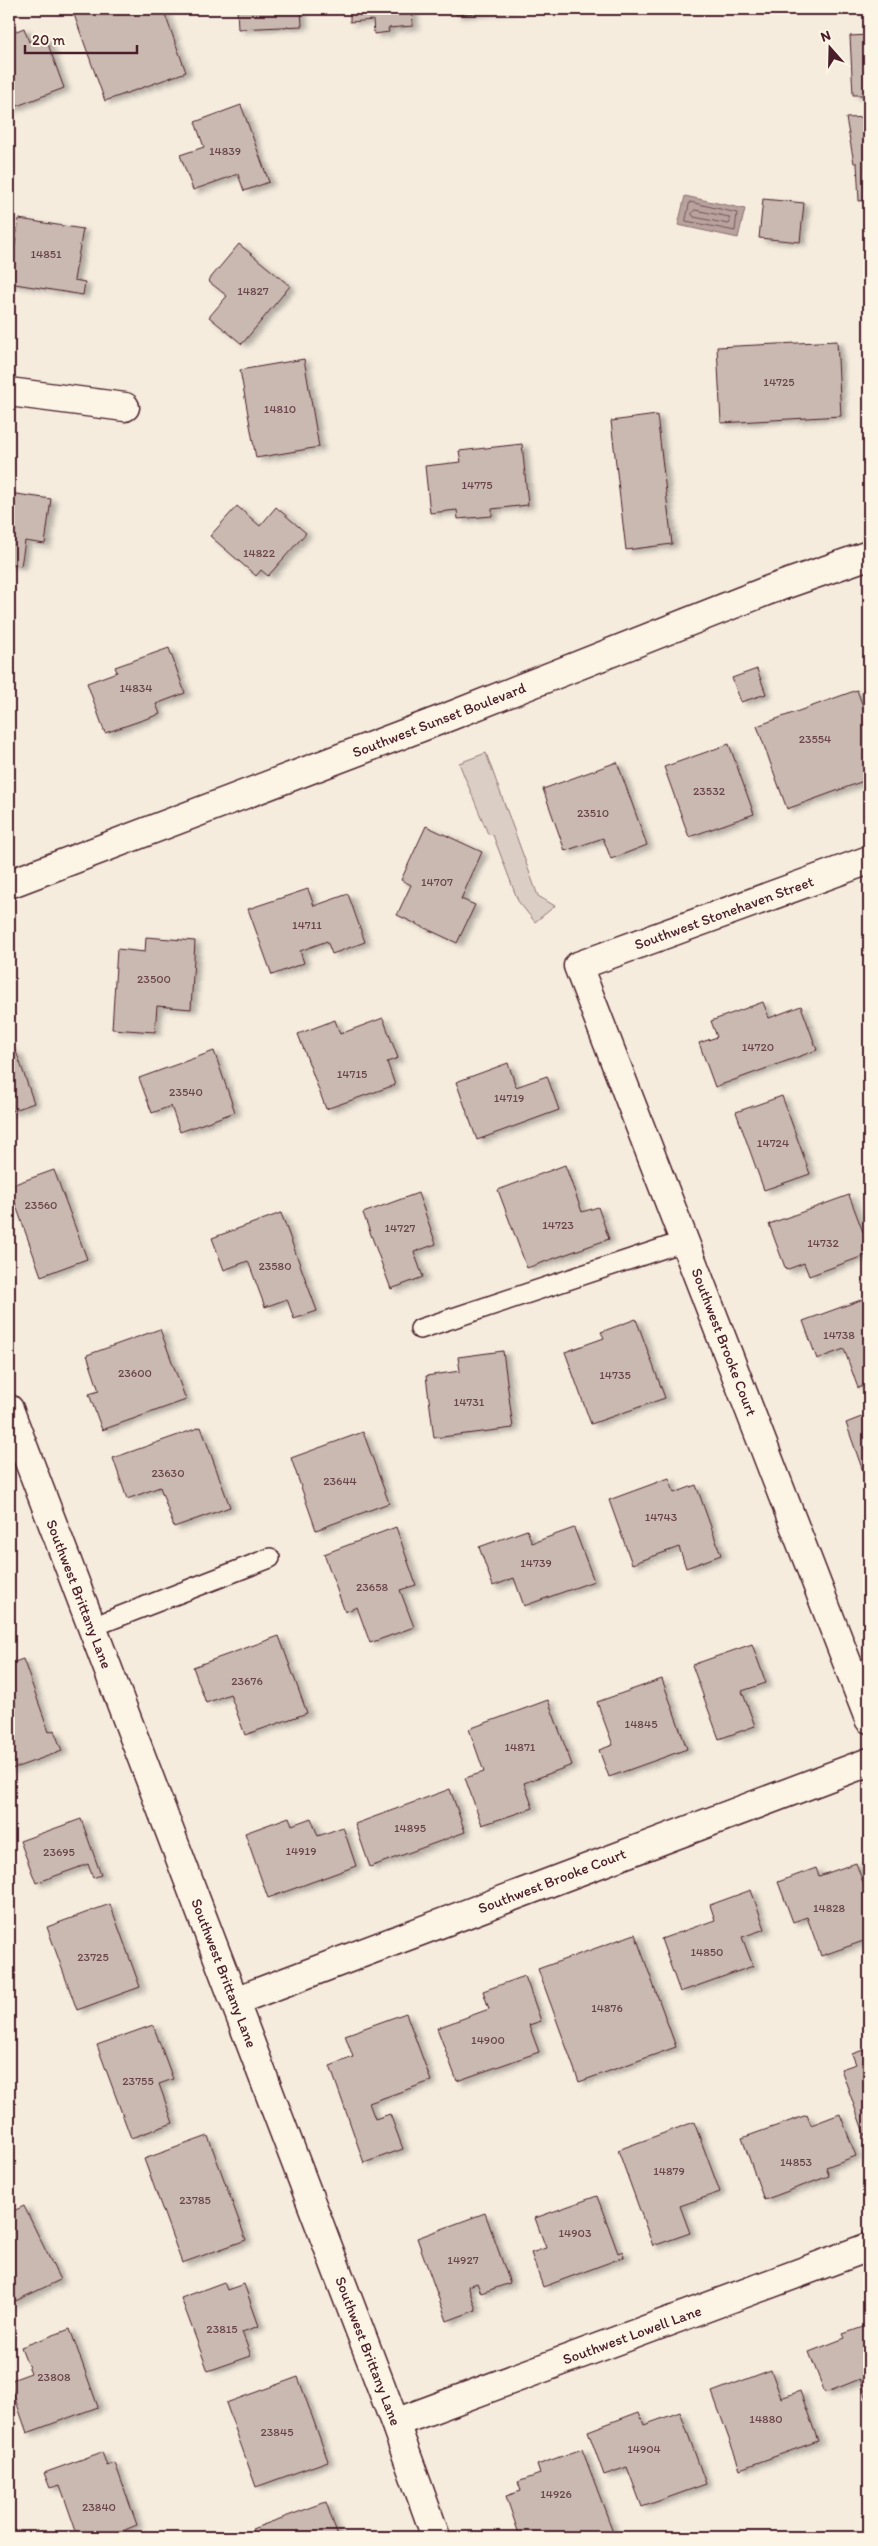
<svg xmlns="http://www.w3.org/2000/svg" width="878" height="2546" font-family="Itim,sans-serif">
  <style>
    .green { fill: #dbcec4; stroke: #927678 }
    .water { fill: #b8a39e; stroke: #8c6e70 }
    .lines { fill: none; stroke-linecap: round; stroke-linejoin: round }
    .shore { stroke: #765459; stroke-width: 1 }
    .building { fill: #cab9b1; stroke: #4a1f2b; filter: url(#shadow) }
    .lane-casing { stroke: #4a1f2b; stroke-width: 22 }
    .street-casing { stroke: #4a1f2b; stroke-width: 31 }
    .secondary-casing { stroke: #4a1f2b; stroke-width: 31 }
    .lane { stroke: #fcf5e5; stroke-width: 19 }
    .street { stroke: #fcf5e5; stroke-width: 28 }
    .secondary { stroke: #fcf5e5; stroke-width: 28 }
    .labels { text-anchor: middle; stroke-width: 4.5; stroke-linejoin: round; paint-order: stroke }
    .number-label { font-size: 12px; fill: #6a464c }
    .street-label { font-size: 15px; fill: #4a1f2b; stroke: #fcf5e5 }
  </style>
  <defs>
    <filter id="shadow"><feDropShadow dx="5.5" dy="3" stdDeviation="2.5" flood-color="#0004"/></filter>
  </defs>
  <rect width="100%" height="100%" fill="#f5ecde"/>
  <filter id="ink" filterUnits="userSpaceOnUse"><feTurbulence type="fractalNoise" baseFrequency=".02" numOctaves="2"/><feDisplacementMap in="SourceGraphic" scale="10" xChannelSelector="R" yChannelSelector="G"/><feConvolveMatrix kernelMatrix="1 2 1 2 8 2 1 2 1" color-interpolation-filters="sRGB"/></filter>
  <g filter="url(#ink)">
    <path class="green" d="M486,753L538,896L555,906L535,922L518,901L493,835L488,834L459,763Z"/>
    <path class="water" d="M685,196L745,209L738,238L678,225Z"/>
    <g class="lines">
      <path class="shore" d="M690,202L737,213L735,231L686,221Z
        M695,210L729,217L730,223L728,224L694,217L692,214Z"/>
    </g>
    <path class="building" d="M72,9H163L186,72L105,101Z
      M237,9H301L302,26L238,29Z
      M350,9H412L413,26L388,28L389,32L374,34L373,20L350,22Z
      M455,9H513L456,15Z
      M24,28L29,42L45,36L64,88L9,109V34Z
      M869,35V95H853L850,36Z
      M241,105L269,182L244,191L238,174L193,190L180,155L204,147L195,122Z
      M869,117V200L859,201L857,163H854L846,118Z
      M763,199L804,203L800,242L759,238Z
      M19,219L83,229L74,280L85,282L83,295L9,283Z
      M239,244L290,286L242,344L209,317L227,296L208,281Z
      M837,341L841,416L721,423L717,347Z
      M304,359L319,447L256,458L240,370Z
      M657,415L672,544L626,550L611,421Z
      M522,444L528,505L492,509V516L458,519L457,510L430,513L425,466L461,462L459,451Z
      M9,493L51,499L45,544L25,541L21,566L9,564Z
      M237,506L260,526L276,507L306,533L268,576L261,570L256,576L210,536Z
      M169,648L185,693L156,704L160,714L105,733L87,683L117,672L115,667Z
      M757,669L766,694L741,702L732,678Z
      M857,690L869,723V753L866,754L869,761V779L787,809L757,726Z
      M729,744L754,814L689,837L664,767Z
      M617,762L647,845L611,859L603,838L565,851L543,789Z
      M426,826L482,852L461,899L475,905L457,943L397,915L411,885L401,880Z
      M308,889L314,906L348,894L365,942L332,954L327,941L300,951L304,963L272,975L248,909Z
      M146,937L195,941L191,1009L157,1006L155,1032L112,1029L117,949L145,952Z
      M763,1002L769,1018L801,1006L817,1050L715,1087L699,1043L717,1037L711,1021Z
      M383,1018L398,1058L387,1062L395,1085L326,1109L298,1034L335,1020L340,1034Z
      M9,1045L11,1052L16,1051L34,1103L9,1112Z
      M214,1051L235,1112L180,1132L171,1106L152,1113L139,1078Z
      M508,1063L516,1087L547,1076L559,1110L477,1140L456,1082Z
      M782,1096L810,1174L764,1190L736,1112Z
      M565,1165L582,1212L598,1207L609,1239L527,1268L498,1190Z
      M54,1170L87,1259L41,1276L9,1186Z
      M418,1193L436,1244L414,1252L423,1277L391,1289L363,1213Z
      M849,1195L863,1232L869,1230V1254L809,1276L804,1263L786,1270L769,1224Z
      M281,1213L317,1311L294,1319L287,1299L265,1307L248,1261L224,1270L212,1238Z
      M869,1297V1384L858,1388L844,1349L817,1359L803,1321Z
      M636,1319L665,1398L591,1424L565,1352L604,1338L601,1332Z
      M160,1329L186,1400L102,1430L89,1394L99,1391L87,1355Z
      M503,1351L513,1428L434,1438L426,1376L460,1371L458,1357Z
      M869,1414V1472L864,1474L846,1423Z
      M201,1427L230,1507L174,1527L160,1487L127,1499L113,1458Z
      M363,1432L389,1503L316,1530L291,1458Z
      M669,1478L674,1493L696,1485L721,1555L686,1568L679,1547L632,1564L609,1500Z
      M396,1527L416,1585L400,1590L414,1627L370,1643L357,1607L345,1612L324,1554Z
      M574,1528L594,1581L524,1606L514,1578L493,1586L479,1547L527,1530L532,1543Z
      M279,1636L307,1713L245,1735L230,1694L206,1703L193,1667Z
      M752,1644L766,1683L742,1691L755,1726L719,1739L692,1665Z
      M23,1659L49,1732L54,1730L62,1751L9,1770V1664Z
      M662,1679L687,1749L609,1777L599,1750L613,1745L597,1702Z
      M548,1700L572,1765L524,1783L533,1808L482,1825L465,1778L484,1772L469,1729Z
      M450,1789L465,1832L370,1867L355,1824Z
      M289,1817L292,1825L311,1818L318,1836L343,1827L356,1866L268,1898L245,1833Z
      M81,1819L101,1875L93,1878L88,1864L36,1883L20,1841Z
      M856,1863L869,1899V1939L821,1956L807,1917L793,1922L778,1882L816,1868L819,1876Z
      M751,1890L765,1929L742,1937L753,1966L680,1992L661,1939L715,1920L710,1905Z
      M110,1904L140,1987L77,2010L47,1927Z
      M635,1934L676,2047L579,2082L538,1969Z
      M525,1976L541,2021L529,2025L539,2052L457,2081L437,2028L489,2009L483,1991Z
      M406,2013L431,2081L369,2103L375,2119L390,2114L403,2149L364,2163L330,2066L353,2057L345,2035Z
      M153,2025L173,2079L159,2084L173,2123L131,2138L97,2045Z
      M869,2048V2147L841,2069L856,2064L852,2054Z
      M840,2114L856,2156L826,2167L829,2176L764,2200L742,2138L807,2115L811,2125Z
      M694,2122L720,2192L680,2206L690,2233L653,2246L618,2150Z
      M208,2136L246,2240L182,2263L144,2159Z
      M597,2196L618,2253L623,2251L624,2257L543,2287L531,2253L546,2248L535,2218Z
      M24,2206L60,2280L9,2304V2213Z
      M485,2213L510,2283L481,2293L477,2283L468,2286L476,2310L447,2321L417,2238Z
      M224,2282L227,2290L244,2284L259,2326L242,2332L251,2356L208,2371L181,2298Z
      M869,2325V2398L867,2399L860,2379L825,2393L809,2352L845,2338L843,2334Z
      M70,2329L98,2407L27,2433L9,2381L31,2373L21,2347Z
      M771,2370L781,2398L800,2391L818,2441L740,2469L712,2392Z
      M298,2377L328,2461L256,2487L226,2403Z
      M639,2412L644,2425L680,2412L706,2484L642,2507L627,2467L604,2475L588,2431Z
      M582,2449L615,2537H520L506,2496L521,2491L518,2482L540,2474L537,2465Z
      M102,2452L107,2466L115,2463L137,2525L122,2531L124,2537H78L60,2485L50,2488L44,2473Z
      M326,2502L338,2537H255L252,2529Z"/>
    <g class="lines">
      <defs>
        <path id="lane" d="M420,1329L685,1241
          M92,1627L270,1558"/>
        <path id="street" d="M9,392L125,407
          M869,860L578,966L869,1719
          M9,1409L395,2423L436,2537
          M235,2001L869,1762
          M395,2423L869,2247"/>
        <path id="secondary" d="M9,884L448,717L769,590L869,555"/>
      </defs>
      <use href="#lane" class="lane-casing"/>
      <use href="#street" class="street-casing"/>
      <use href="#secondary" class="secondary-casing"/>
      <use href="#lane" class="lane"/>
      <use href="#street" class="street"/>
      <use href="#secondary" class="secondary"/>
    </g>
  </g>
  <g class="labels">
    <g class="number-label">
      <text x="225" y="155">14839</text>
      <text x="46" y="258">14851</text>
      <text x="253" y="295">14827</text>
      <text x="779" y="386">14725</text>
      <text x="280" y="413">14810</text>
      <text x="477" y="489">14775</text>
      <text x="259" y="557">14822</text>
      <text x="136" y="692">14834</text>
      <text x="815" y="743">23554</text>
      <text x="709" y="795">23532</text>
      <text x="593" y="817">23510</text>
      <text x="437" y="886">14707</text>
      <text x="307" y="929">14711</text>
      <text x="154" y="983">23500</text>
      <text x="758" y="1051">14720</text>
      <text x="352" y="1078">14715</text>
      <text x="186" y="1096">23540</text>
      <text x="509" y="1102">14719</text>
      <text x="773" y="1147">14724</text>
      <text x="41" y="1209">23560</text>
      <text x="558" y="1229">14723</text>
      <text x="400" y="1232">14727</text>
      <text x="823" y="1247">14732</text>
      <text x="275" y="1270">23580</text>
      <text x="839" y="1339">14738</text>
      <text x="135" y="1377">23600</text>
      <text x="615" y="1379">14735</text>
      <text x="469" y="1406">14731</text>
      <text x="168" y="1477">23630</text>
      <text x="340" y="1485">23644</text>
      <text x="661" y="1521">14743</text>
      <text x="536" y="1567">14739</text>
      <text x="372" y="1591">23658</text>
      <text x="247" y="1685">23676</text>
      <text x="641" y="1728">14845</text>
      <text x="520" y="1751">14871</text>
      <text x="410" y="1832">14895</text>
      <text x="301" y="1855">14919</text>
      <text x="59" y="1856">23695</text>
      <text x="829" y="1912">14828</text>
      <text x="707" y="1956">14850</text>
      <text x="93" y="1961">23725</text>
      <text x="607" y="2012">14876</text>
      <text x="488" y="2044">14900</text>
      <text x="138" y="2085">23755</text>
      <text x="796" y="2166">14853</text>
      <text x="669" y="2175">14879</text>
      <text x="195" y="2204">23785</text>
      <text x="575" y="2237">14903</text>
      <text x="463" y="2264">14927</text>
      <text x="222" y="2333">23815</text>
      <text x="54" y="2381">23808</text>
      <text x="766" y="2423">14880</text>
      <text x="277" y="2436">23845</text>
      <text x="644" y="2453">14904</text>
      <text x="556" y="2498">14926</text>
      <text x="99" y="2511">23840</text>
    </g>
    <g class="street-label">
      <text transform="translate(439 720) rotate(-21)" y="5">Southwest Sunset Boulevard</text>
      <text transform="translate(724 913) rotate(-20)" y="5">Southwest Stonehaven Street</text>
      <text transform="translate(724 1342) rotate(69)" y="5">Southwest Brooke Court</text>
      <text transform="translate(79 1594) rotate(69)" y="5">Southwest Brittany Lane</text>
      <text transform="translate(552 1881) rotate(-21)" y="5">Southwest Brooke Court</text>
      <text transform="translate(224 1973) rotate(69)" y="5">Southwest Brittany Lane</text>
      <text transform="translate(632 2335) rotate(-20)" y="5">Southwest Lowell Lane</text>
      <text transform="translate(368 2351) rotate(69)" y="5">Southwest Brittany Lane</text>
    </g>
  </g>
  <rect width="878" height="2546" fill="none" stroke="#fcf5e5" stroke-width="30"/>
  <rect x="15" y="15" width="848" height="2516" fill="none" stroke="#4a1f2b" stroke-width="2" filter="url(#ink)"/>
  <g transform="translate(830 48) rotate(340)" stroke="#fcf5e5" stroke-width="4" paint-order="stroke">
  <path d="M0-4L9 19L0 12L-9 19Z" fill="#4a1f2b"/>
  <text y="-8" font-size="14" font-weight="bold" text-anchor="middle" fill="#4a1f2b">N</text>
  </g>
  <path d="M25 45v8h112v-8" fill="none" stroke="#4a1f2b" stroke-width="2.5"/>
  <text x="32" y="45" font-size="15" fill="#4a1f2b" stroke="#fcf5e5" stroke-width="4" paint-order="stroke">20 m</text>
</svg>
